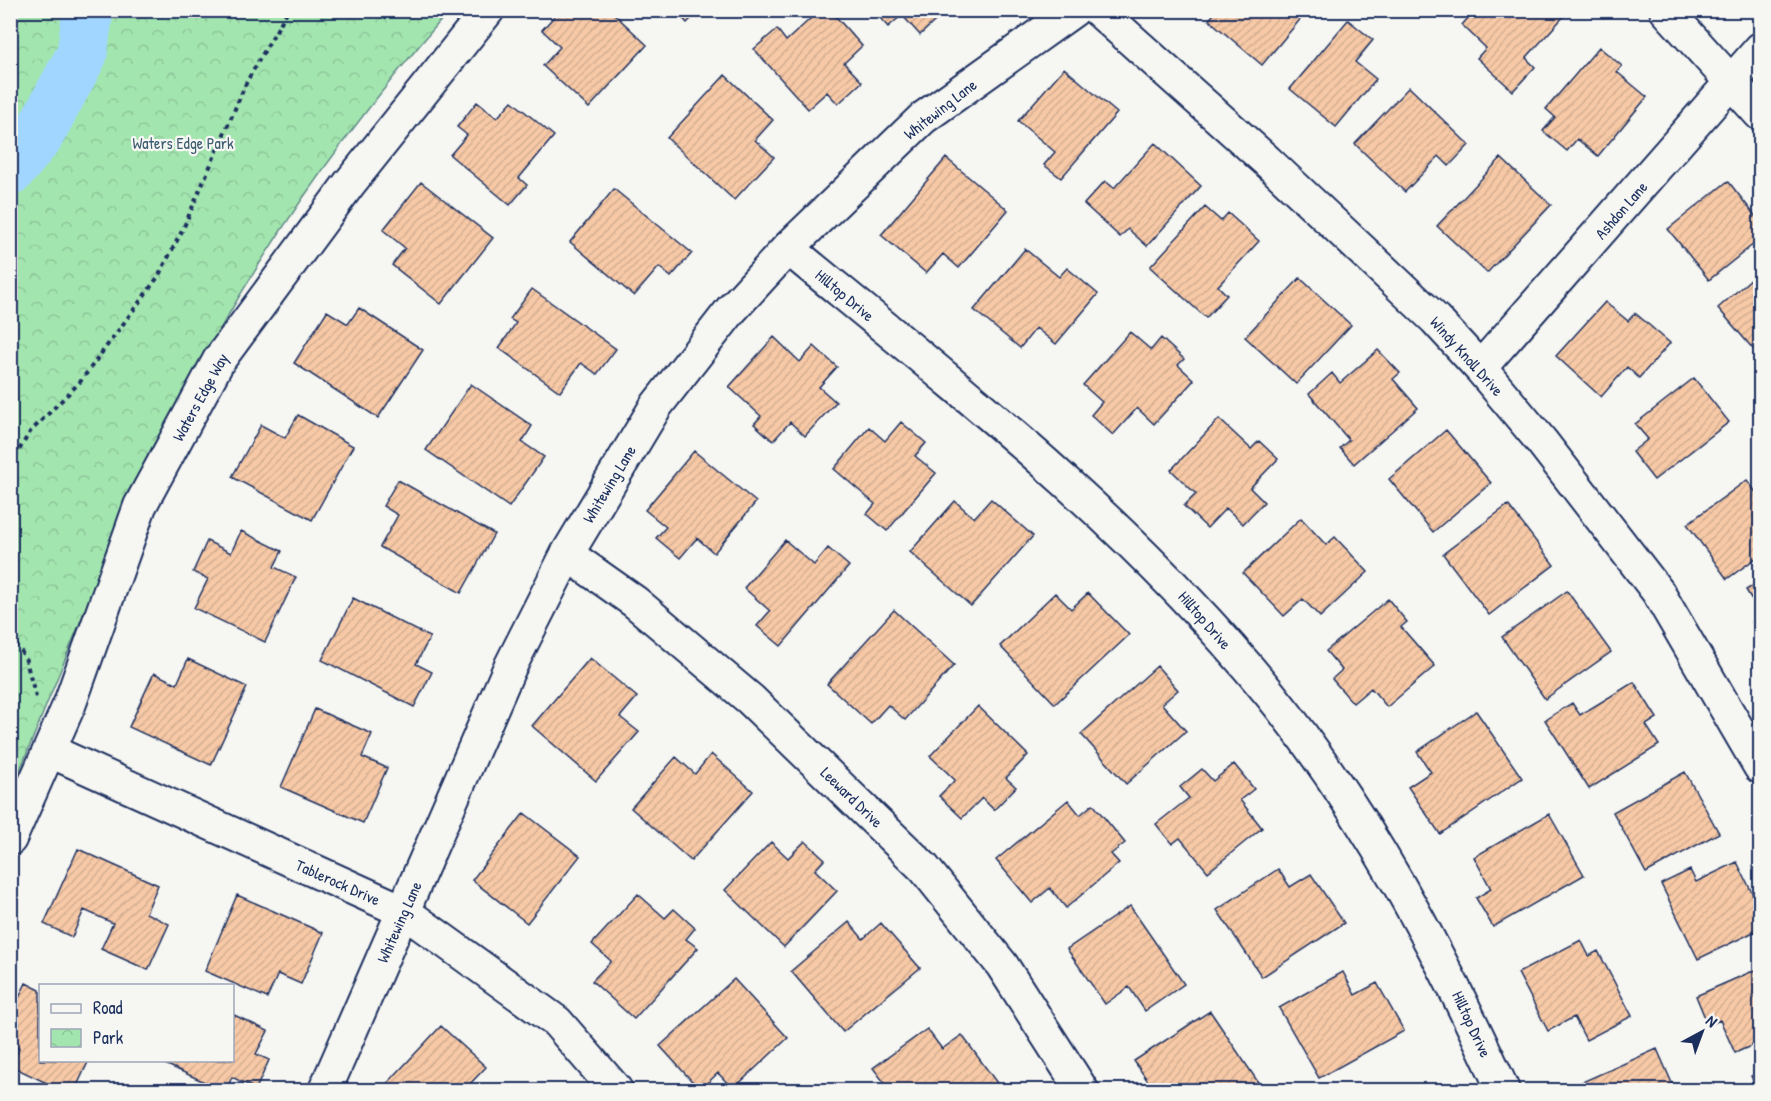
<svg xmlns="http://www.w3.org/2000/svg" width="1771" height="1101" font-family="'Patrick Hand',sans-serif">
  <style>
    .park { fill: url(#park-crowns); stroke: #5f8a86; stroke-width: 1.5 }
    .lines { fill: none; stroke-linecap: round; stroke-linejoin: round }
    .river { stroke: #a0d6ff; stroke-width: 51 }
    .building { fill: url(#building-hatch); stroke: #1b2f5e; stroke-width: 1.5 }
    .street-casing { stroke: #1b2f5e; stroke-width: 36 }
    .path { stroke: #1b2f5e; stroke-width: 4; stroke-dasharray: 4.5 4.5; stroke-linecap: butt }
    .street { stroke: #f6f6f2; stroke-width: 32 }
    .labels { text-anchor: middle; stroke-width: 4.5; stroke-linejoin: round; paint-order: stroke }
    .street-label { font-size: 16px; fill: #1b2f5e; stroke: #f6f6f2 }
    .park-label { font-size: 16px; fill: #3d5c72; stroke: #f6f6f2 }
  </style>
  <defs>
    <pattern id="park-crowns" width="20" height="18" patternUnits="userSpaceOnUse" patternTransform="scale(1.5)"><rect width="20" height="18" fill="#a3e5af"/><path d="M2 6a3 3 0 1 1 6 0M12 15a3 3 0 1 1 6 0" fill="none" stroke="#8cc599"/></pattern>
    <pattern id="building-hatch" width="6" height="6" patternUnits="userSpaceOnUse" patternTransform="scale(1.5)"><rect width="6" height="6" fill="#f7c9a6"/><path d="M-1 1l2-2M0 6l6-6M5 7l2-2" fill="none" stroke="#d3ad91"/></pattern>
  </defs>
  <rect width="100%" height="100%" fill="#f6f6f2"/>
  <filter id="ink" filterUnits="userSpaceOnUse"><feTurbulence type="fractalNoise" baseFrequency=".0167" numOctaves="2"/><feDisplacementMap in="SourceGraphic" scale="12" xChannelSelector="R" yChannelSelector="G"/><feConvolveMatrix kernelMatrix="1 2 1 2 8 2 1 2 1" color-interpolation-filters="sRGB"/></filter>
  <g filter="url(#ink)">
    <path class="park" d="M11,11H449C344,131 251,264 178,406C114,531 64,663 11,792Z"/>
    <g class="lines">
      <path class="river" d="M10,170L38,136L82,54L88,10"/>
    </g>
    <path class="building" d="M560,10H610L647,45L589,108L543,66L560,47L542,30Z
      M675,10H700L687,23Z
      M820,10H830L862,46L844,63L862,82L838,104L827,92L808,109L754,49L777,29L786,41Z
      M873,10H947L920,35L902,15L888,27Z
      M1217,10H1308L1262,65L1209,20Z
      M1475,10H1560L1565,15L1526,58L1535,67L1513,91L1477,58L1486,48L1462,25Z
      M1348,20L1373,40L1355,62L1376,79L1336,127L1290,89Z
      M1599,47L1622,66L1617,72L1647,97L1598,156L1577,139L1567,151L1543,131L1555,117L1546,109Z
      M1064,68L1117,113L1061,178L1044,165L1055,152L1018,121Z
      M725,75L773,120L755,140L774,157L734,200L667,138Z
      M1409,87L1469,145L1449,166L1439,156L1405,192L1355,144Z
      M512,101L554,136L519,178L527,185L510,205L450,155L467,135L457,127L477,102L497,118Z
      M1155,143L1201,186L1147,246L1128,229L1120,237L1084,204L1105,181L1114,188Z
      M946,158L1008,210L959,268L943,254L926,273L881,235Z
      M1501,158L1551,205L1487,273L1437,226Z
      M1728,181L1760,222V239L1709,280L1668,229Z
      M421,182L493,238L441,304L392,265L405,248L383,230Z
      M614,189L692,253L671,277L659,267L634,296L570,242Z
      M1205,207L1221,221L1228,213L1259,241L1218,286L1227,295L1206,318L1150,267Z
      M1025,249L1059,277L1067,268L1098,294L1056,344L1036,328L1020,348L974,310Z
      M1760,271V357L1718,308Z
      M1300,278L1351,325L1296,384L1245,337Z
      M532,289L616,349L597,374L581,363L560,392L499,348L516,323L510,319Z
      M1605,302L1628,321L1635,313L1670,343L1639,378L1627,367L1601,397L1556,356Z
      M359,308L423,350L378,418L294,363L327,311L348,324Z
      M1130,332L1151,350L1161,338L1184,359L1178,365L1194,380L1154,424L1137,408L1113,435L1091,415L1102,402L1083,385Z
      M774,337L800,362L814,346L837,367L819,387L836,402L805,436L790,422L773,441L754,424L761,416L729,387Z
      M1378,350L1400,373L1393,379L1418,408L1354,464L1340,448L1349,440L1309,394L1332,373L1340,383Z
      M1694,378L1729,422L1654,480L1632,452L1648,439L1635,424Z
      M471,384L532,426L522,442L544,457L509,507L426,450Z
      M298,415L353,446L312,520L232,477L261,425L285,438Z
      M1219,419L1251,449L1259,441L1278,459L1250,488L1264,502L1243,524L1226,508L1207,528L1184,506L1196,494L1171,470Z
      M901,422L926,443L915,456L936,473L887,531L867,514L875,504L834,469L869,427L885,441Z
      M1446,430L1491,483L1433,532L1389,479Z
      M694,451L756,502L714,553L697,538L680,558L656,538L666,527L645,510Z
      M398,480L494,534L461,593L380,547L398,515L383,506Z
      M1747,480L1760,498V555L1727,579L1687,524Z
      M991,499L1033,536L971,606L910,552L955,501L974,518Z
      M1508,505L1554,565L1489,615L1443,554Z
      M1301,518L1326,545L1335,537L1368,572L1320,617L1303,599L1284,616L1243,573Z
      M241,531L282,551L274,567L296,577L265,642L194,608L208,579L193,572L207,541L231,553Z
      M785,540L814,565L828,548L849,566L781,646L757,626L770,611L744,588Z
      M1760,581V613L1746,590Z
      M1567,591L1611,652L1545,699L1502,637Z
      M1055,593L1071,609L1088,593L1129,635L1055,704L1000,646Z
      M353,598L430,637L416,664L432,672L414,707L322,660Z
      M1388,599L1407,622L1401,627L1435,666L1387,707L1371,688L1353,703L1332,679L1342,670L1326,651Z
      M894,610L954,665L905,720L888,705L871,724L827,684Z
      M1760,617V637L1752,622Z
      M590,658L637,697L620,717L639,732L596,781L532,726Z
      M188,659L247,687L211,765L129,727L154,673L177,684Z
      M1157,666L1178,690L1162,704L1186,731L1126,784L1081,734Z
      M1634,682L1657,718L1646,725L1659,745L1589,789L1545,720L1572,703L1580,715Z
      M978,706L1028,755L1006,778L1016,787L994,810L982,798L962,818L939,796L955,780L930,756Z
      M315,709L372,734L362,757L387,768L363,823L281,787Z
      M1476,711L1522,778L1440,834L1408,787L1431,772L1417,752Z
      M711,754L753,791L691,861L631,808L676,757L695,774Z
      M1234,764L1254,789L1240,800L1262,828L1208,872L1180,838L1172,844L1156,824L1189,798L1180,787L1202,769L1213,781Z
      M1685,772L1719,833L1646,873L1613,812Z
      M1068,800L1080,815L1093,804L1125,843L1111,854L1119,863L1066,908L1050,888L1032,903L996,860Z
      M524,813L580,856L527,923L472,880Z
      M1549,814L1584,875L1493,927L1476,898L1491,889L1474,857Z
      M805,841L825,859L815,870L837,891L784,947L725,890L771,842L788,858Z
      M78,849L158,885L146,913L169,924L148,970L101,949L113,923L84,910L72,937L44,924Z
      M1737,862L1760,909V929L1698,959L1661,884L1690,870L1696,882Z
      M1278,869L1290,887L1311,874L1344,923L1262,977L1217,910Z
      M638,894L665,918L674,909L695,928L686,939L698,948L634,1019L592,981L611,961L592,944Z
      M237,895L323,933L301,984L278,974L267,998L205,971Z
      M1130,906L1184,984L1145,1011L1129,987L1105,1004L1067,949Z
      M849,922L863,939L881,923L920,968L843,1032L791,971Z
      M1581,940L1589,956L1598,951L1632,1016L1586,1040L1574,1017L1548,1031L1518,973Z
      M1760,968V1042L1735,1053L1720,1020L1708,1025L1696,996Z
      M1343,972L1355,995L1377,983L1404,1031L1319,1078L1279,1008Z
      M734,979L788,1038L733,1089L718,1073L700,1090L660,1046Z
      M26,983L40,990V1060H89L75,1090H61L11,1066L19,1048L10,1044V1016Z
      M1210,1011L1258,1082L1246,1090H1154L1134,1061Z
      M232,1014L268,1031L256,1054L269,1060L256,1089L232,1077L226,1090H222L163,1063L164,1060H232Z
      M441,1026L486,1067L468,1086L472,1090H381Z
      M927,1029L942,1049L962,1035L997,1083L987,1090H890L873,1068Z
      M1657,1049L1675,1090H1575L1573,1086Z
      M1760,1072V1090H1758L1751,1076Z"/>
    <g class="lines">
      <defs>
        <path id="street" d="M1098,10L1267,161L1435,319L1480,368L1542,442L1658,592L1760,767
          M1666,10L1760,114
          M788,248C958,388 1130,522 1270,694C1367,814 1439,951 1503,1090
          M1480,368L1760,49
          M567,554L635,602L751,700L924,868L1002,965L1082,1090
          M50,751L403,911L557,1022L616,1090
          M10,839L70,703L140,506L219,360L349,184L488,10
          M325,1090L509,669L567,554L656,406L731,310L788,248L923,118L1074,10"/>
      </defs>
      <use href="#street" class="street-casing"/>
      <path class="path" d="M10,465L30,432L80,382L158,277L183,229L247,81L288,10
        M10,636L25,657L37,701"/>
      <use href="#street" class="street"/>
    </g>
  </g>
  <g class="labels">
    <g class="street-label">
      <text transform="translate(940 109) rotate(-38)" y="6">Whitewing Lane</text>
      <text transform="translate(1621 210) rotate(-49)" y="6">Ashdon Lane</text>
      <text transform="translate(845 295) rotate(40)" y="6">Hilltop Drive</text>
      <text transform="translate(1467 356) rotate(48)" y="6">Windy Knoll Drive</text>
      <text transform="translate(200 397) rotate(-61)" y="6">Waters Edge Way</text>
      <text transform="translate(609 484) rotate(-59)" y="6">Whitewing Lane</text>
      <text transform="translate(1205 620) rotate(49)" y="6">Hilltop Drive</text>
      <text transform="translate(852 797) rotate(44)" y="6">Leeward Drive</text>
      <text transform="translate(338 882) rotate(24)" y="6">Tablerock Drive</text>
      <text transform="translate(399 922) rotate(-66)" y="6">Whitewing Lane</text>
      <text transform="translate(1472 1024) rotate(65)" y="6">Hilltop Drive</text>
    </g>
    <g class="park-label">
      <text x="183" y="149">Waters Edge Park</text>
    </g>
  </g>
  <rect width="1771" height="1101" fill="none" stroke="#f6f6f2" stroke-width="36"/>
  <rect x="18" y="18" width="1735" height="1065" fill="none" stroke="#1b2f5e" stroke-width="2" filter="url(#ink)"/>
  <rect x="39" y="984" width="195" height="78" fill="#f6f6f2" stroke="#9ea6b7" stroke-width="1.5"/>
  <rect x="51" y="1004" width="30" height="9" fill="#f6f6f2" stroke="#9ea6b7" stroke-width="1.5"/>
  <text x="93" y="1014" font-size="18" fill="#1b2f5e">Road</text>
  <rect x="51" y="1029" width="30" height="18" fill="url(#park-crowns)" stroke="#9ea6b7" stroke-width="1.5"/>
  <text x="93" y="1044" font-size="18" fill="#1b2f5e">Park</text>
  <g transform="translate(1702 1032) rotate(41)" stroke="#f6f6f2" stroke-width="4.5" paint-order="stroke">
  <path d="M0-4.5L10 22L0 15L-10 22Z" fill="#1b2f5e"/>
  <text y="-9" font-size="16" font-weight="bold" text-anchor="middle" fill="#1b2f5e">N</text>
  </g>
</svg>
